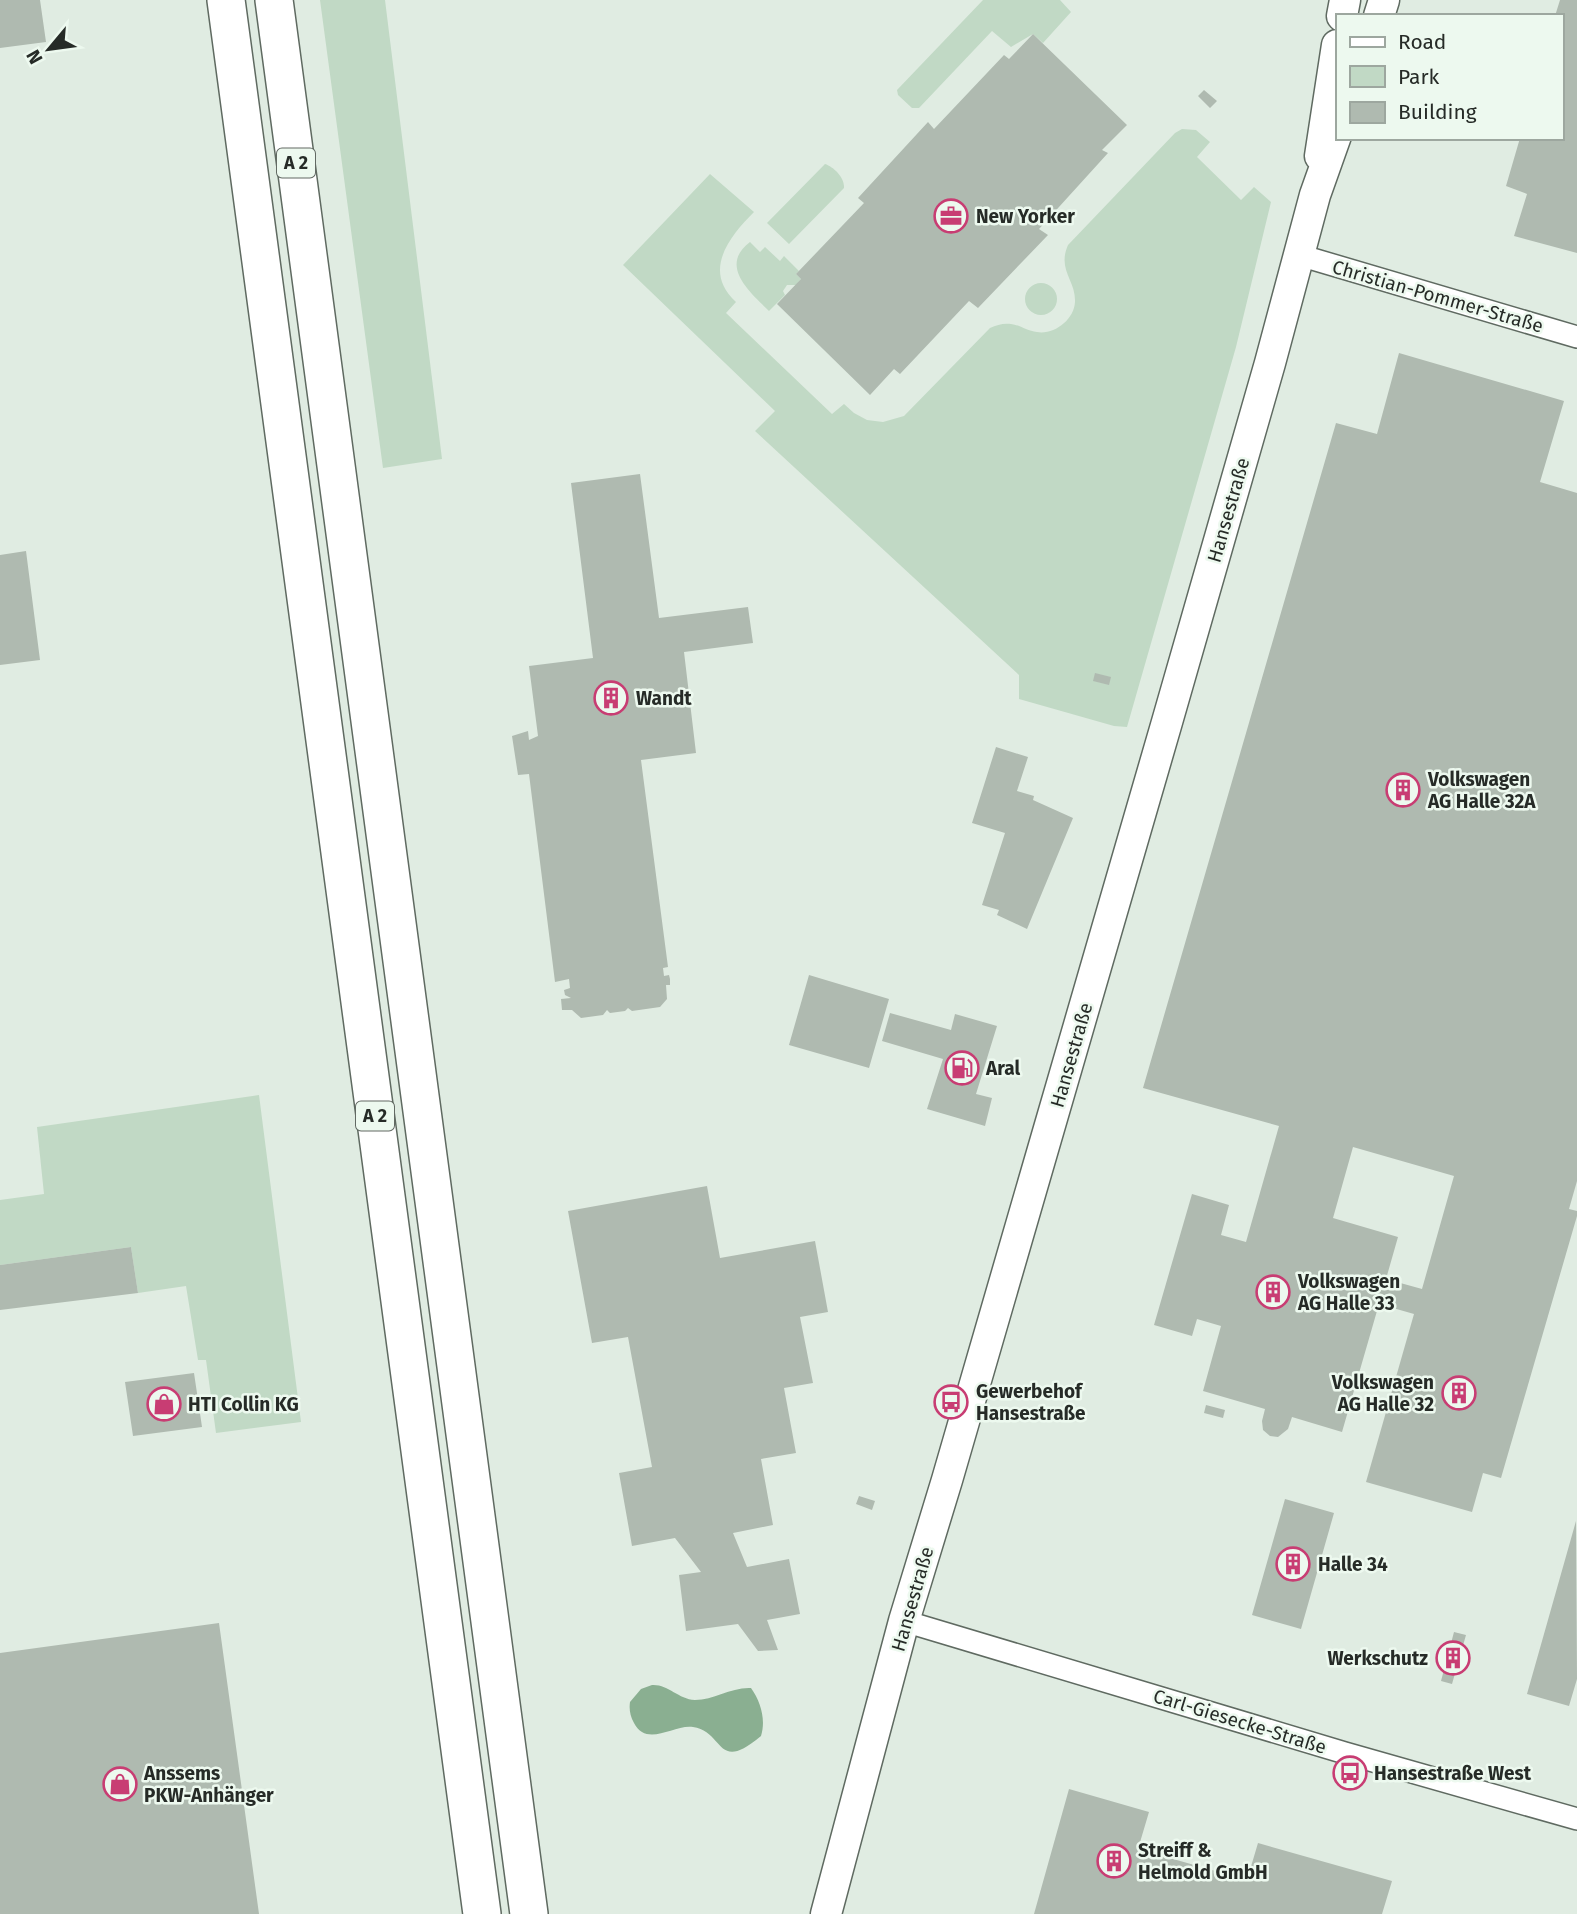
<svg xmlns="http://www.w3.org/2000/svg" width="1577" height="1914" font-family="'Fira Sans',sans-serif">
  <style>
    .green { fill: #c1d9c5 }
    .water { fill: #8aaf91 }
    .building { fill: #afbab0; fill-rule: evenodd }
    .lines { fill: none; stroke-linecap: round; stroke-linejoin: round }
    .minor-casing { stroke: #5f6a61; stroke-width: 24 }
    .secondary-casing { stroke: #5f6a61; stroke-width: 33 }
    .motorway-casing { stroke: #5f6a61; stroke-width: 40 }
    .minor { stroke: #fff; stroke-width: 21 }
    .secondary { stroke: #fff; stroke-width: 30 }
    .motorway { stroke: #fff; stroke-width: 37 }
    .labels { text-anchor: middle; stroke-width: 5; stroke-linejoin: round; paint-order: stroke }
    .shield { fill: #edf9ef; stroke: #626963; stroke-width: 2 }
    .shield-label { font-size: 18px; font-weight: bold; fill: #262b27 }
    .poi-label { font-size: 19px; font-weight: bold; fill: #262b27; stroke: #edf9ef; text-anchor: start }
    .street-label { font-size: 19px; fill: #262b27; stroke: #edf9ef }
  </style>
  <rect width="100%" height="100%" fill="#e0ece2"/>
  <path class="green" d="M320,0H385L442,459L383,468Z
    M983,0H1060L1071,12L1043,43L1033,34L1011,47L992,31L919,108H912L898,95L897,90Z
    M1182,129L1196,130L1210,142L1197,157L1241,200L1254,187L1271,202L1236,347L1127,727L1114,726L1019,699V675L755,431L775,411L623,265L710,174L754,212C729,237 702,271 736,302L726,313L832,414L844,404L854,413L867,420L883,422L904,416L990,328C997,325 1003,323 1011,324C1020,325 1027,331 1037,332C1054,335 1074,320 1075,302C1076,280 1057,270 1068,245L1175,133Z
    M825,164C834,167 845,178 844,188L789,244L767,223Z
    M750,242L760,252L765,247L780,261L784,256L799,271L796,274L801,279L796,285H787L783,291L785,295L769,311C751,293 718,266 750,242Z
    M1025 299a16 16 0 1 1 32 0a16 16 0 1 1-32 0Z
    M259,1095L301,1422L216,1433L206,1360H198L186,1286L138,1293L131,1247L0,1265V1200L44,1194L37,1127Z"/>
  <path class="water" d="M652,1685C668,1684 678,1699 695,1700C714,1700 731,1687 751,1688C761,1702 766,1720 761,1736C716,1774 725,1732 693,1727C674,1724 647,1748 634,1723C630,1716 629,1709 630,1702L641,1689Z"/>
  <path class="building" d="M0,0H40L46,42L0,48Z
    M1560,0H1577V253L1514,236L1527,194L1506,186L1520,138H1561V16H1555Z
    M1033,34L1127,125L1102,150L1108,153L1039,229L1048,235L978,308L969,301L900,374L894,369L870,395L777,304L801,279L796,274L864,203L858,198L928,122L934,129L1004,55L1009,59Z
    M1204,90L1217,101L1210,108L1198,96Z
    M1399,353L1564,401L1540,482L1577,493V1181L1569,1209L1577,1211V1216L1501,1478L1483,1473L1472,1512L1366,1482L1414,1314L1379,1304L1342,1432L1292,1417L1288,1429L1278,1437L1270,1436L1263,1430L1262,1421L1265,1409L1203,1391L1221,1326L1197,1319L1192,1336L1154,1325L1192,1194L1229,1205L1221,1235L1246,1242L1279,1126L1143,1088L1336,423L1377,434ZM1353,1147L1454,1176L1422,1289L1386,1279L1398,1237L1333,1218Z
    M640,474L659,618L748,607L753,643L684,652L696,753L641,760L668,967L663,968L664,976L669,975L670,979V985H666L667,999L660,1007L632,1011L628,1008L625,1011L610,1013L607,1010L603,1015L581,1018L572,1010H562L561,999L571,998L565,995L564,990L570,988L569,979L555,982L529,774L518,775L512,736L528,731L529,740L538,736L529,666L593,658L571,483Z
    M26,551L40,660L0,665V555Z
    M1095,673L1111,677L1109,685L1093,681Z
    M996,747L1028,757L1017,791L1034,796L1033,800L1073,818L1027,929L997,915L999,910L982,905L1005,833L972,823Z
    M809,975L889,999L869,1068L789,1045Z
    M890,1013L951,1030L955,1014L997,1026L976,1094L992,1098L985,1126L927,1109L943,1059L882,1041Z
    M707,1186L720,1258L815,1241L828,1312L800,1317L813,1383L784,1388L796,1453L761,1459L773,1525L733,1533L747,1567L789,1559L800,1614L767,1620L778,1650L758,1651L738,1624L686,1631L679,1575L701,1572L675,1538L632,1546L619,1473L652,1467L628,1337L592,1343L568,1211Z
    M131,1247L138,1293L0,1310V1265Z
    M194,1373L202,1427L133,1436L125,1382Z
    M1206,1405L1225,1410L1223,1418L1204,1413Z
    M859,1496L875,1501L872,1510L856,1504Z
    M1285,1499L1334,1513L1301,1629L1252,1615Z
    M1576,1521L1577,1679L1569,1706L1527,1694Z
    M219,1623L259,1914H0V1653Z
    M1454,1632L1466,1635L1452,1684L1441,1681Z
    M1069,1789L1149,1812L1138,1849L1247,1880L1258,1843L1392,1881L1382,1914H1034Z"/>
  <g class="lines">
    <defs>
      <path id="minor" d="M1299,255L1577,337
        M904,1621L1345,1753L1577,1819"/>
      <path id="secondary" d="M1342,16L1345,0
        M1379,16L1384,0
        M1320,156L1337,45
        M826,1914L904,1621L947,1480L1167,722L1270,363L1315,195L1337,133"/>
      <path id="motorway" d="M226,0L482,1914
        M274,0L529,1914"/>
    </defs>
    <use href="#minor" class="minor-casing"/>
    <use href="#secondary" class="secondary-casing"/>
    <use href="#motorway" class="motorway-casing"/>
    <use href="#minor" class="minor"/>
    <use href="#secondary" class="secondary"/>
    <use href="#motorway" class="motorway"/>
  </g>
  <defs>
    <symbol id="office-ring" viewBox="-11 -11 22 22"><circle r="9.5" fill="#edf9ef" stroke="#c83d73" stroke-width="1.5"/><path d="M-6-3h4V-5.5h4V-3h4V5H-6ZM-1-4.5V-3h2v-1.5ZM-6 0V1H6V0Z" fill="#c83d73"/></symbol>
    <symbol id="building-ring" viewBox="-11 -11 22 22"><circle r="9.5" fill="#edf9ef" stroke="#c83d73" stroke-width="1.5"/><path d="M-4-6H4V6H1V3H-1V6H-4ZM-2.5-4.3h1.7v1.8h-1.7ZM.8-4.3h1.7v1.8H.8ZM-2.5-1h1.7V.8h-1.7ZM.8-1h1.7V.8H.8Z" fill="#c83d73"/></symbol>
    <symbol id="fuel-ring" viewBox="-11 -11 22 22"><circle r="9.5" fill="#edf9ef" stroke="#c83d73" stroke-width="1.5"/><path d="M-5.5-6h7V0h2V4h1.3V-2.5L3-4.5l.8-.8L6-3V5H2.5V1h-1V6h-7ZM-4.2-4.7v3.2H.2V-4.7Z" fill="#c83d73"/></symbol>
    <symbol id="bus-ring" viewBox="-11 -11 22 22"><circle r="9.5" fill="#edf9ef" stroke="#c83d73" stroke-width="1.5"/><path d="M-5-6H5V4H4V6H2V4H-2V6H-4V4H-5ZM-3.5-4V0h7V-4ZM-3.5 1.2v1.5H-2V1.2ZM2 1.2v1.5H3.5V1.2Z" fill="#c83d73"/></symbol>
    <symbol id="shop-ring" viewBox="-11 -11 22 22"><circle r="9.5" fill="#edf9ef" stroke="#c83d73" stroke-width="1.5"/><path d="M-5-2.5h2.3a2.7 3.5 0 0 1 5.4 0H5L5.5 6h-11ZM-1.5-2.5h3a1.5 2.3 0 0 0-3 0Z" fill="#c83d73"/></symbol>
  </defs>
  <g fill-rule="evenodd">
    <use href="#office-ring" x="932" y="197" width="38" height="38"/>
    <use href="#building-ring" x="592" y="679" width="38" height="38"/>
    <use href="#building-ring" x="1384" y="771" width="38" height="38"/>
    <use href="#fuel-ring" x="943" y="1049" width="38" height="38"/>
    <use href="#building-ring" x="1254" y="1273" width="38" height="38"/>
    <use href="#building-ring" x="1440" y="1374" width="38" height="38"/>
    <use href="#bus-ring" x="932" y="1383" width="38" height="38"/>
    <use href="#shop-ring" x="145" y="1385" width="38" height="38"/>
    <use href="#building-ring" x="1274" y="1545" width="38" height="38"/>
    <use href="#building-ring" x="1434" y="1639" width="38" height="38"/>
    <use href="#bus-ring" x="1331" y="1754" width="38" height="38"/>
    <use href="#shop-ring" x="101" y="1765" width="38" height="38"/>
    <use href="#building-ring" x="1095" y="1842" width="38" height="38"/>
  </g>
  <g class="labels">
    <g class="shield">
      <rect x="277" y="148.5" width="38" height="29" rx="5"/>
      <rect x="356" y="1101.5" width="38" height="29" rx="5"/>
    </g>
    <g class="shield-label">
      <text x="296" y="169">A 2</text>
      <text x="375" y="1122">A 2</text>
    </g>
    <g class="poi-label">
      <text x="976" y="223">New Yorker</text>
      <text x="636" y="705">Wandt</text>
      <text x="1428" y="786">Volkswagen<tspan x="1428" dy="22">AG Halle 32A</tspan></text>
      <text x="986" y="1075">Aral</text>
      <text x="1298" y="1288">Volkswagen<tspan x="1298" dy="22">AG Halle 33</tspan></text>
      <text x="1434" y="1389" text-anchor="end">Volkswagen<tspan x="1434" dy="22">AG Halle 32</tspan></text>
      <text x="976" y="1398">Gewerbehof<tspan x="976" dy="22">Hansestraße</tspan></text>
      <text x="188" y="1411">HTI Collin KG</text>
      <text x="1318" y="1571">Halle 34</text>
      <text x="1428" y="1665" text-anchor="end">Werkschutz</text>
      <text x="144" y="1780">Anssems<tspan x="144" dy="22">PKW-Anhänger</tspan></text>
      <text x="1374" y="1780">Hansestraße West</text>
      <text x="1138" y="1857">Streiff &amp;<tspan x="1138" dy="22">Helmold GmbH</tspan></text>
    </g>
    <g class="street-label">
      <text transform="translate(1438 296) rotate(16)" y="7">Christian-Pommer-Straße</text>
      <text transform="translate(1228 510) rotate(-74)" y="7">Hansestraße</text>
      <text transform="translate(1071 1055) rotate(-74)" y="7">Hansestraße</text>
      <text transform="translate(912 1599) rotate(-74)" y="7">Hansestraße</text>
      <text transform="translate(1240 1721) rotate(17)" y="7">Carl-Giesecke-Straße</text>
    </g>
  </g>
  <rect x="1336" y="14" width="228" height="126" fill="#edf9ef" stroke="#9da79f" stroke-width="2"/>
  <rect x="1350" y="37" width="35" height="10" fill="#ffffff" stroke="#9da79f" stroke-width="2"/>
  <text x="1398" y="49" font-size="21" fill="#262b27">Road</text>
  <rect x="1350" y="66" width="35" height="21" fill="#c1d9c5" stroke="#9da79f" stroke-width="2"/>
  <text x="1398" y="84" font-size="21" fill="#262b27">Park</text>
  <rect x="1350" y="102" width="35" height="21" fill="#afbab0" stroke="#9da79f" stroke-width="2"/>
  <text x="1398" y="119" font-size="21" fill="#262b27">Building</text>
  <g transform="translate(49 49) rotate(241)" stroke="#edf9ef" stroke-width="5" paint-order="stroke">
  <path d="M0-5L12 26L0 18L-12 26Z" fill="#262b27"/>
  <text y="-10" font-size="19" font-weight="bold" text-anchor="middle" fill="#262b27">N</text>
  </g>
</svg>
